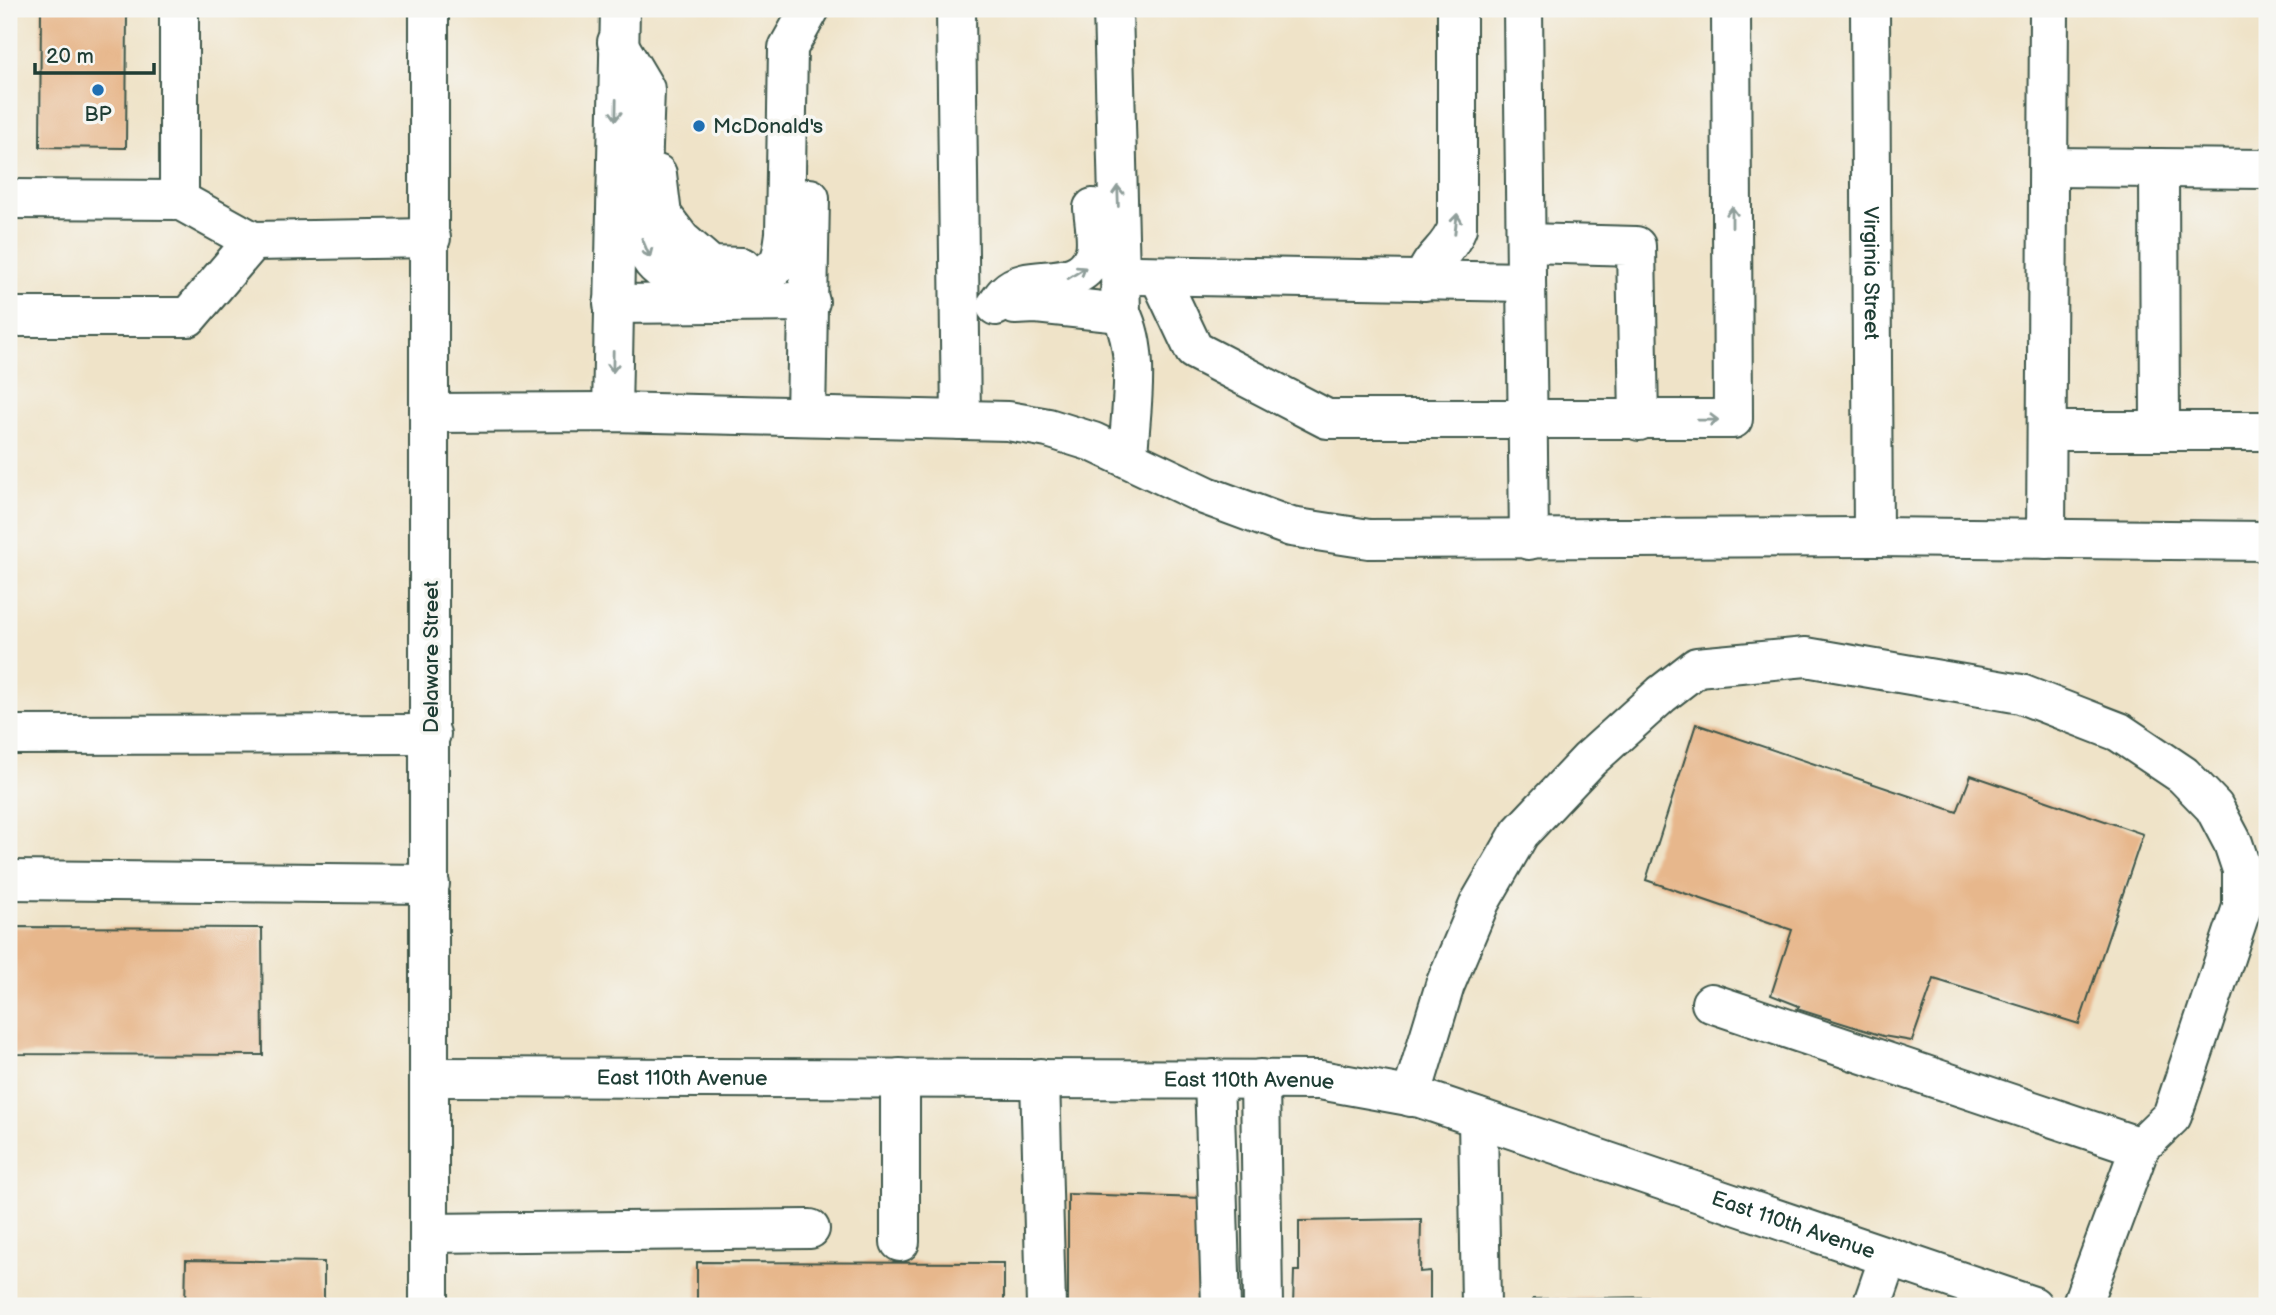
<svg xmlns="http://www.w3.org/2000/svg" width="2276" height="1315" font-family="'Balsamiq Sans',sans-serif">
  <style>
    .building { fill: #e7b78c }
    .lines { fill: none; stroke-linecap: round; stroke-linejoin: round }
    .minor-casing { stroke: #3e564a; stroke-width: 42 }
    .minor { stroke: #fff; stroke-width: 38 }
    .oneway { stroke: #8f9e9a }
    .poi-dot { fill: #1f6fb2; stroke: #f6f6f2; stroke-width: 2.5 }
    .labels { text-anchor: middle; stroke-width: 7; stroke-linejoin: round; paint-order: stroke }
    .poi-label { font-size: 21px; fill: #1f3d34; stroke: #f6f6f2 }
    .street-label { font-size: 21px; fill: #1f3d34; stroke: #f6f6f2 }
  </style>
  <rect width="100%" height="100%" fill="#f6f6f2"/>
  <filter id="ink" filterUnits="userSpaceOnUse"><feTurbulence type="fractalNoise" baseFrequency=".0143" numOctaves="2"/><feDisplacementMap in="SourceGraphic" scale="14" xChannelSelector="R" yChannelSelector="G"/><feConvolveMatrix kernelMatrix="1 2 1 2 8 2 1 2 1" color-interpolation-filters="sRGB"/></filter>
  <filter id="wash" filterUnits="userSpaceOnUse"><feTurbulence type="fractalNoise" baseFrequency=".00686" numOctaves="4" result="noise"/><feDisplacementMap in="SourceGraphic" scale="28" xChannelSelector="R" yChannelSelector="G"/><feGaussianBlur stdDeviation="1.57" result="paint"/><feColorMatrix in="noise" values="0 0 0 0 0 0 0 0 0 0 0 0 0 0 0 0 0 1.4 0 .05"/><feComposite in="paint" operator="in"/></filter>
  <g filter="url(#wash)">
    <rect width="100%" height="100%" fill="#efe3c8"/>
    <g id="blocks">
      <path class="building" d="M41,9H127L126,148L40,147Z
        M1696,724L1957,812L1971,775L2143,834L2079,1024L1934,979L1912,1041L1883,1036L1797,1009L1799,1006L1771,995L1792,930L1646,880Z
        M9,927L262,928L263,1055L9,1054Z
        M1068,1194L1204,1198V1306H1068Z
        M1421,1219L1420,1272L1430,1271V1306H1293L1294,1271H1299V1221Z
        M186,1260L324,1262V1306H185Z
        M697,1262L1004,1263V1306H697Z
        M1658,1297V1306H1533V1299Z"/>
    </g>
  </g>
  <g filter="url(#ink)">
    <use href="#blocks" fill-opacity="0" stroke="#3e564a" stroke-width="2"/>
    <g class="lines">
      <defs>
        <g id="minor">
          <path d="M179,9V200L253,241L431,238"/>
          <path d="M956,9L961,420"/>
          <path d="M1113,9L1121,313C1142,355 1130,411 1128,457"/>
          <path d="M1523,9L1529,540"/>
          <path id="s1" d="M1870,9L1873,537"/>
          <path d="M617,42L645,89L640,231C644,246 647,259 660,269C681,284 751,283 772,269C783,262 783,245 785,234L788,48L810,9"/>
          <path d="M2049,167L2267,169"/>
          <path d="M2159,168L2160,431"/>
          <path d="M657,174L662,215L681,240L711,266L742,267"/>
          <path d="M9,199L179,200"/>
          <path d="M1526,243L1636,246L1639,421"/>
          <path d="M1137,275L1526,282"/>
          <path d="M1159,276L1194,350L1327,419H1733L1731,9"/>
          <path d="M1424,281C1430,256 1448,253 1457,228V9"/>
          <path d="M613,304L810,302"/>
          <path d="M1015,305L1036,304L1121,313"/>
          <path d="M996,306C999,302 1002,297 1006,293C1029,270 1077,294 1093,257C1099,245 1094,221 1093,208"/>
          <path d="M9,317H188L253,241"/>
          <path d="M612,412L620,9"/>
          <path d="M431,413L612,412L1008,421L1048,428L1093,442L1207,496L1291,527L1369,539L1873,537L2267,541"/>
          <path d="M806,416L810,198"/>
          <path d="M2048,431H2267"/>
          <path d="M2046,539L2049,9"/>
          <path d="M9,735L431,734"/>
          <path d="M9,880L430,884"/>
          <path d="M1711,1003L2140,1147L2081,1306"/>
          <path id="s2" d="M430,1077L1320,1080L1420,1098L2033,1306"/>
          <path d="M900,1078V1242"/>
          <path d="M1040,1078L1046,1306"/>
          <path d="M1214,1079L1221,1306"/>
          <path d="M1260,1079L1263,1306"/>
          <path d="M1411,1097L1445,985L1480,902L1520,833L1589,760L1662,694L1697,667L1806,657L2021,694L2119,732L2183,775L2214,807L2233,843L2242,870V907L2172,1116L2140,1147"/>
          <path d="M1478,1118L1481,1306"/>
          <path d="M429,1233L810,1229"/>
          <path d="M429,1306V9"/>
          <path d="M1872,1306L1889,1257"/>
        </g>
      </defs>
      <use href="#minor" class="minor-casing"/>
      <use href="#minor" class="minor"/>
    </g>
    <defs><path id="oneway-shaft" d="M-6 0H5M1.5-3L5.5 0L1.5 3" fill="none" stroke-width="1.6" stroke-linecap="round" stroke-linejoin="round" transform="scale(1.75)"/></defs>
    <g class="oneway">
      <use href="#oneway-shaft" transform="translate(616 110) rotate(91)"/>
      <use href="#oneway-shaft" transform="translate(1118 196) rotate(-92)"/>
      <use href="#oneway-shaft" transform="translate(1732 217) rotate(-90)"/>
      <use href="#oneway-shaft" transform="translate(1456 224) rotate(-83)"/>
      <use href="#oneway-shaft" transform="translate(646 248) rotate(67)"/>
      <use href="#oneway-shaft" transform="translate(1077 273) rotate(-32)"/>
      <use href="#oneway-shaft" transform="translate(613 362) rotate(91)"/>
      <use href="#oneway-shaft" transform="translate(1708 420) rotate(-1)"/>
    </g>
  </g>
  <g class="poi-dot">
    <circle cx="98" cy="90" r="7"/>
    <circle cx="699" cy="126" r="7"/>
  </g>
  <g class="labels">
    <g class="poi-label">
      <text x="98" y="121">BP</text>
      <text x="713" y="133" text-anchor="start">McDonald's</text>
    </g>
    <g class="street-label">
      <text dy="7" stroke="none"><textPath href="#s1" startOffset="264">Virginia Street</textPath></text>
      <text transform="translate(431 657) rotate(-90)" y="7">Delaware Street</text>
      <text dy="7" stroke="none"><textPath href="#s2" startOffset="252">East 110th Avenue</textPath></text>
      <text dy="7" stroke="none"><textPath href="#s2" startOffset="819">East 110th Avenue</textPath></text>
      <text dy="7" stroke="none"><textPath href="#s2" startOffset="1386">East 110th Avenue</textPath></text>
    </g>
  </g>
  <rect width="2276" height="1315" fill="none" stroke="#f6f6f2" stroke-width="35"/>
  <path d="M35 63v10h119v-10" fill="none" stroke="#1f3d34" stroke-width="3.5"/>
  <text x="46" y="63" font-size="21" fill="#1f3d34" stroke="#f6f6f2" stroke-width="5" paint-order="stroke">20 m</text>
</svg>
